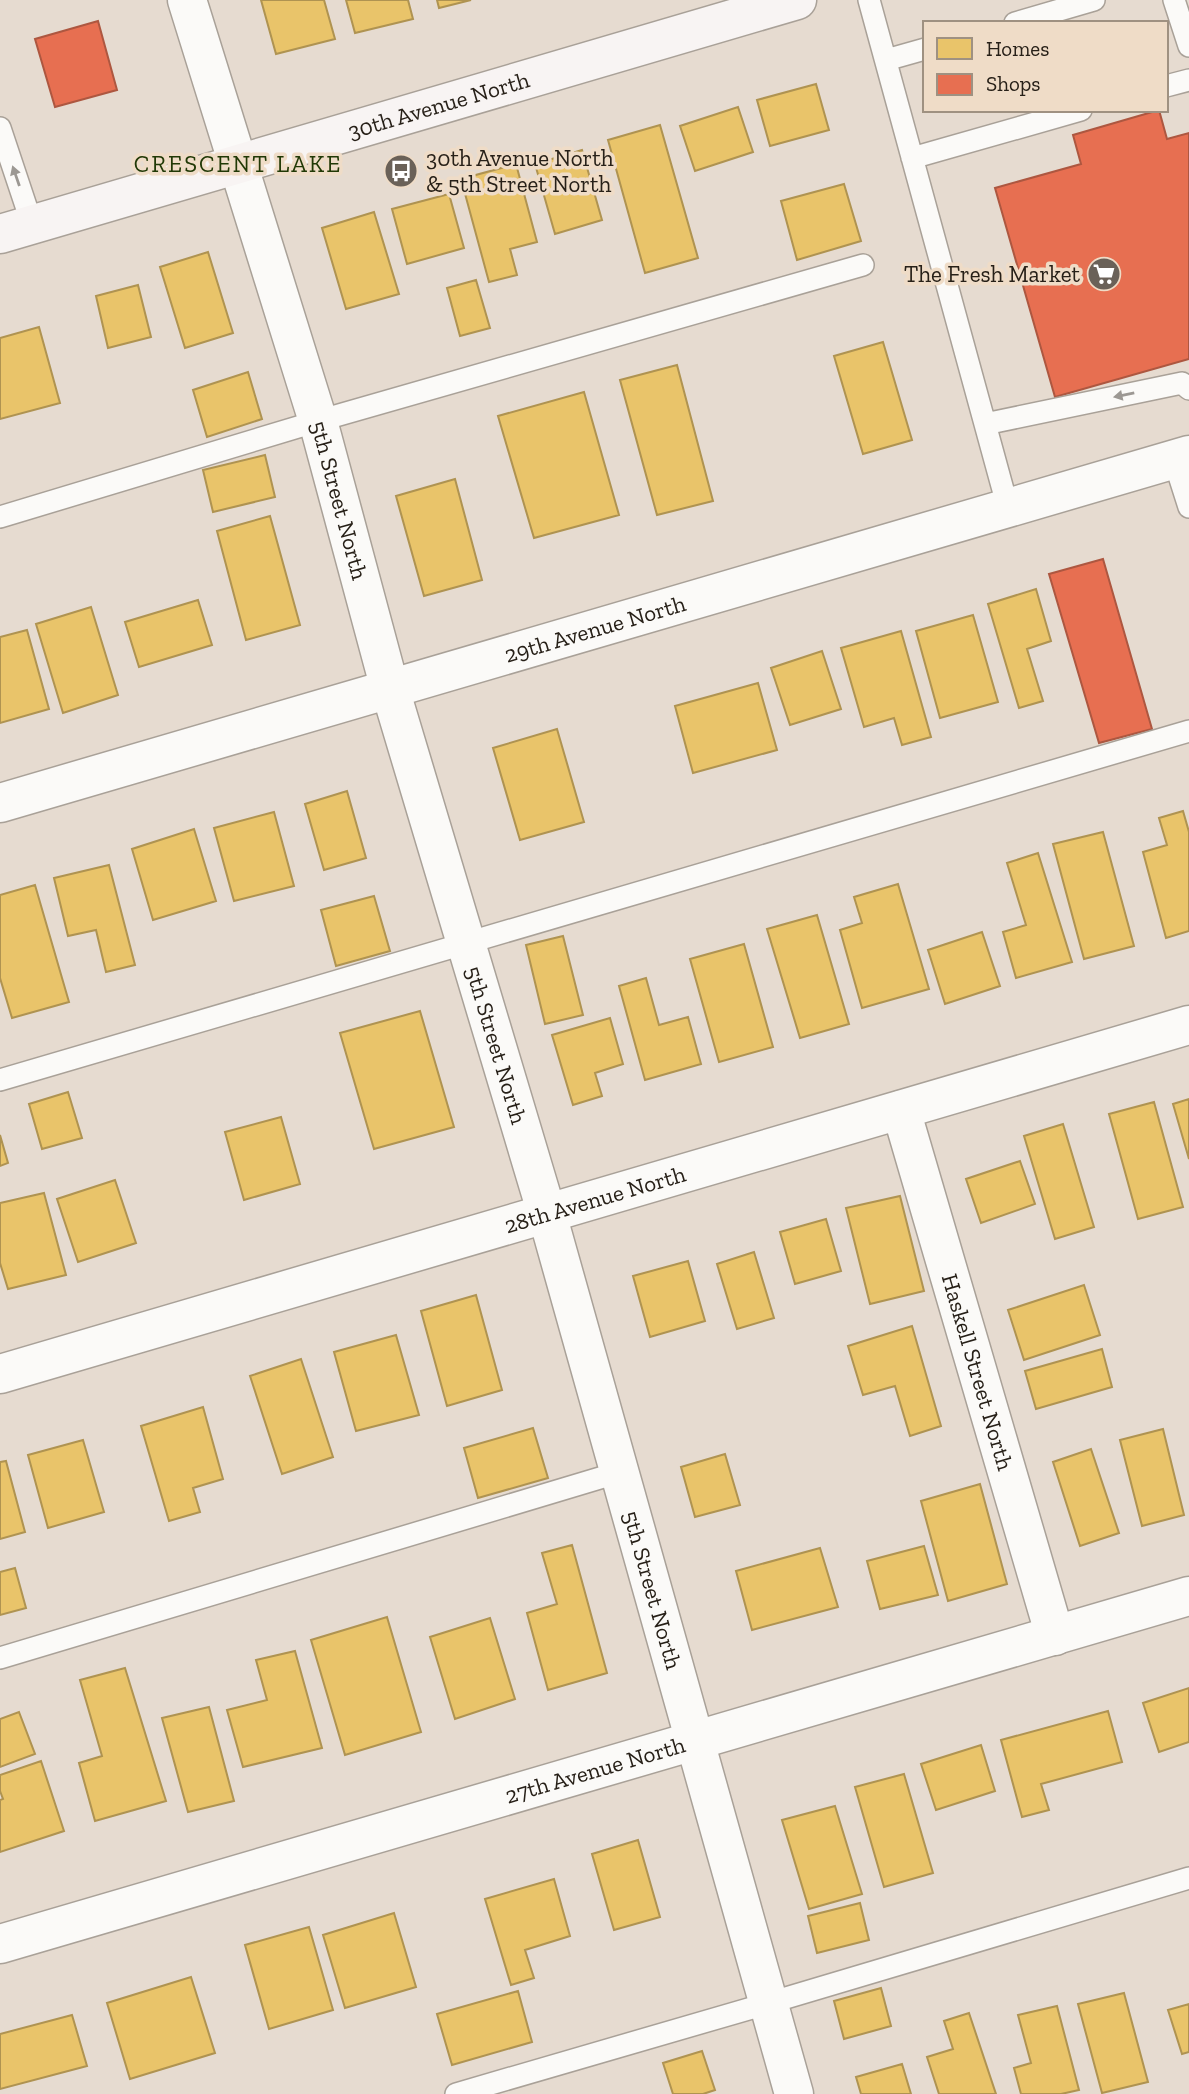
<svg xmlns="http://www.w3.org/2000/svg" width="1189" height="2094" font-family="'Zilla Slab',serif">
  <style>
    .homes { fill: #e9c46a; stroke: #af9351; stroke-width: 2 }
    .shops { fill: #e76f51; stroke: #ad5740; stroke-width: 2 }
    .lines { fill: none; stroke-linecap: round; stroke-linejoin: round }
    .lane-casing { stroke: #a9a198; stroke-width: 24 }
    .street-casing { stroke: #a9a198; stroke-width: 41 }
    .secondary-casing { stroke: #a9a198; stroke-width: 41 }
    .lane { stroke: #fbfaf8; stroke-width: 21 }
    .street { stroke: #fbfaf8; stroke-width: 38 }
    .secondary { stroke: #f8f4f3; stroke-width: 38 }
    .oneway { fill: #9c9893 }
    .labels { text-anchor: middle; stroke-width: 7; stroke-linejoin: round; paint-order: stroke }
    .street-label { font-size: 23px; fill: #272018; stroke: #efdcc7 }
    .poi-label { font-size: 23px; fill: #272018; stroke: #efdcc7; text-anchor: start }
    .neighbourhood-label { font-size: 24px; letter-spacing: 2px; fill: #213906; stroke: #efdcc7 }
  </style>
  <rect width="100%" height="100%" fill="#e6dbd0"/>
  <path class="homes" d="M261,0H324L335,39L276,54Z
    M346,0H408L413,19L355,33Z
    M437,0H471L439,8Z
    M816,84L829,130L770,146L757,100Z
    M738,107L753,152L695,171L680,126Z
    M660,125L698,258L645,273L608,140Z
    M582,150L602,220L555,234L535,164Z
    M516,164L537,242L510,249L517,275L489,282L461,179Z
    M844,184L861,241L797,260L781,201Z
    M449,194L464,248L407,264L392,209Z
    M374,212L399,294L346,309L322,228Z
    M208,252L233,333L185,348L160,267Z
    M476,280L490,328L460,336L447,288Z
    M138,285L151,337L108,348L96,296Z
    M39,327L60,403L0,419V338Z
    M883,342L912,440L863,454L834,356Z
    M677,365L713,501L657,515L620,380Z
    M248,372L262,419L207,437L193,390Z
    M584,392L619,515L534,538L498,416Z
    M265,455L275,497L213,512L203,470Z
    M455,479L482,580L424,596L396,496Z
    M270,516L300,625L246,640L217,531Z
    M1036,589L1051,641L1027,649L1043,701L1019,708L988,604Z
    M198,600L212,645L139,667L125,622Z
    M91,607L118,695L63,713L36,624Z
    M973,615L998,702L940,718L916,631Z
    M27,630L49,709L0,723V637Z
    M901,631L931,737L902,745L894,718L864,727L841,648Z
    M822,651L841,709L790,725L771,668Z
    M758,683L777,750L693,773L675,706Z
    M557,729L584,822L520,840L493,748Z
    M347,791L366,858L324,870L305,804Z
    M1183,811L1189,832V931L1166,938L1143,852L1167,845L1159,818Z
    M274,812L294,886L234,901L214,828Z
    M194,829L216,901L153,920L132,849Z
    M1103,832L1134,946L1084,959L1053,844Z
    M1038,853L1072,962L1016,978L1003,932L1026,925L1007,863Z
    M109,865L135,965L106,972L96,930L68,936L54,878Z
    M898,884L929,989L862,1008L840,930L862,923L854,897Z
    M35,885L69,1002L12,1018L0,978V895Z
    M374,896L390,951L336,966L321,910Z
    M817,915L849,1024L800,1038L767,929Z
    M982,932L1000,986L945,1004L928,950Z
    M563,936L583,1015L545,1024L526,945Z
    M744,944L773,1047L719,1062L690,959Z
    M646,978L659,1025L688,1017L701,1064L645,1080L619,986Z
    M420,1011L454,1127L374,1149L340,1033Z
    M610,1018L623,1064L595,1073L602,1096L573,1105L552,1035Z
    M68,1092L82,1138L42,1149L29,1104Z
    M1189,1099V1159L1173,1104Z
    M1154,1102L1183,1207L1138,1219L1109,1114Z
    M281,1117L300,1184L244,1200L225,1132Z
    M1063,1124L1094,1227L1055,1239L1024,1136Z
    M0,1135L8,1163L0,1166Z
    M1020,1161L1035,1204L981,1223L966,1179Z
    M115,1180L136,1243L78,1262L57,1199Z
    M44,1193L66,1275L8,1289L0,1263V1203Z
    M900,1196L924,1291L870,1304L846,1208Z
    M826,1219L841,1271L795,1284L780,1232Z
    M754,1252L774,1318L737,1329L717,1264Z
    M688,1261L705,1321L650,1337L633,1276Z
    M1084,1285L1100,1335L1024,1360L1008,1310Z
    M476,1295L502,1390L447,1406L421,1311Z
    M912,1326L941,1426L910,1436L895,1386L863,1395L848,1346Z
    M396,1335L419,1415L356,1431L334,1352Z
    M1102,1349L1112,1387L1036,1409L1025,1371Z
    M301,1359L333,1457L282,1474L250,1376Z
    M203,1407L223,1479L193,1488L200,1512L169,1521L141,1426Z
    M533,1428L548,1478L478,1498L464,1448Z
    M1163,1429L1184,1515L1142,1526L1120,1440Z
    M83,1440L104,1512L48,1528L28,1455Z
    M1091,1449L1119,1533L1080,1546L1053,1462Z
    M725,1454L740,1505L695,1517L681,1467Z
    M6,1461L25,1532L0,1539V1462Z
    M980,1484L1007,1584L948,1601L921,1501Z
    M572,1545L607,1673L548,1690L527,1613L557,1604L542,1553Z
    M924,1546L938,1595L880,1609L867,1561Z
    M820,1548L838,1607L752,1630L736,1571Z
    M15,1568L26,1608L0,1615V1572Z
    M387,1617L421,1732L345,1755L311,1640Z
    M490,1618L515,1699L455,1719L430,1637Z
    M295,1651L322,1748L243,1767L227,1710L267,1700L256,1660Z
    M125,1668L166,1801L95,1821L79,1763L102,1756L80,1680Z
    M1189,1688V1742L1159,1752L1143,1703Z
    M209,1707L234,1801L188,1812L162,1718Z
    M1108,1711L1122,1762L1041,1784L1049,1810L1022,1817L1001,1740Z
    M19,1712L35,1754L0,1767V1719Z
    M981,1745L995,1791L936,1810L921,1764Z
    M41,1761L64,1831L0,1852V1800L3,1799L0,1791V1775Z
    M904,1774L933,1873L884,1887L855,1787Z
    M835,1806L862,1894L809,1909L782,1820Z
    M638,1840L660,1917L614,1930L592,1854Z
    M554,1879L570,1936L525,1950L534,1978L511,1985L485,1899Z
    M860,1903L869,1940L817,1953L808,1916Z
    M394,1913L416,1987L345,2008L323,1935Z
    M309,1927L333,2010L269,2029L245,1945Z
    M191,1977L215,2053L130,2079L107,2003Z
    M881,1988L891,2026L844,2039L834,2001Z
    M518,1991L532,2042L452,2065L437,2014Z
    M1124,1993L1148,2082L1102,2093L1078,2004Z
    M1189,2004V2052L1182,2054L1168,2010Z
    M1057,2006L1079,2090L1061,2094H1021L1014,2068L1031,2063L1018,2015Z
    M969,2013L996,2094H939L927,2057L953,2049L944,2021Z
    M72,2015L87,2066L0,2089V2034Z
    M702,2051L715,2090L703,2094H673L663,2063Z
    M902,2064L911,2094H861L856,2077Z"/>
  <path class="shops" d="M98,21L117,90L55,107L35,39Z
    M1159,110L1167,139L1189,133V359L1055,397L995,188L1081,164L1073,135Z
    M1103,559L1152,729L1099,743L1049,574Z"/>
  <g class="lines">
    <defs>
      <path id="lane" d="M869,0L1008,508
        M1174,0L1189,46
        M1015,23L1094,0
        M886,60L925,49
        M1166,86L1189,80
        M0,128L32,224
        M912,158L1081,110
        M985,424L1182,383L1189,389
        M1174,460L1189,507
        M0,517L318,421L863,265
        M0,1080L1189,731
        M0,1658L620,1472
        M456,2094L769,2003L1189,1878"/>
      <g id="street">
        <path id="s1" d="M187,0L318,421L390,689L547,1214L794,2094"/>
        <path id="s2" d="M0,803L1189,455"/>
        <path id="s3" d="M901,1110L1055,1636"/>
        <path id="s4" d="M0,1374L1189,1025"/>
        <path id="s5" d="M0,1944L1189,1596"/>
      </g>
      <g id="secondary">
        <path id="s6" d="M0,234L797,0"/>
      </g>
    </defs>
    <use href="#lane" class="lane-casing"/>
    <use href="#street" class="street-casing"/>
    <use href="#secondary" class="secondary-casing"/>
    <use href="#lane" class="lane"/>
    <use href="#street" class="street"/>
    <use href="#secondary" class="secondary"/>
  </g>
  <defs><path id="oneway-solid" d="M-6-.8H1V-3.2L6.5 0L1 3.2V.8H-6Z" transform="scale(1.75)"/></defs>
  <g class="oneway">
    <use href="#oneway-solid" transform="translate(16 176) rotate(-109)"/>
    <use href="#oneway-solid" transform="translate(1124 395) rotate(168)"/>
  </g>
  <defs>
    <symbol id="bus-disc" viewBox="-11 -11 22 22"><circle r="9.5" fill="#6a6158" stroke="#efdcc7"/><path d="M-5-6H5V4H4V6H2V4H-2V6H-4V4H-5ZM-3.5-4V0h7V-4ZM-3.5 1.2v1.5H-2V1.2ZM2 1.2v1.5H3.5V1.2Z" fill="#fff"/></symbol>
    <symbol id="supermarket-disc" viewBox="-11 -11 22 22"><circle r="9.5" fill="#6a6158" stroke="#efdcc7"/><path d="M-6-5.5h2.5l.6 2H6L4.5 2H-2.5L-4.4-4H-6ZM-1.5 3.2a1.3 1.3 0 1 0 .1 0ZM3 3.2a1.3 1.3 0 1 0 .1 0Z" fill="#fff"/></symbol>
  </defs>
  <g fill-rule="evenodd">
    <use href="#bus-disc" x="382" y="152" width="38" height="38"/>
    <use href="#supermarket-disc" x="1085" y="255" width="38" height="38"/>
  </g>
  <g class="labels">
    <g class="street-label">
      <text dy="8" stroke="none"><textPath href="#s6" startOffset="457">30th Avenue North</textPath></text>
      <text dy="8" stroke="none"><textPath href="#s1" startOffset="523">5th Street North</textPath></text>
      <text dy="8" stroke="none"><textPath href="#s2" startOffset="620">29th Avenue North</textPath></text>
      <text dy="8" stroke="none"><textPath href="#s1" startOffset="1090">5th Street North</textPath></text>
      <text dy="8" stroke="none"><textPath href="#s4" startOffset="620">28th Avenue North</textPath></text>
      <text dy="8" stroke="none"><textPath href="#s3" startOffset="273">Haskell Street North</textPath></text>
      <text dy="8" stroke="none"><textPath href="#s1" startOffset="1657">5th Street North</textPath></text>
      <text dy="8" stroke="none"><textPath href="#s5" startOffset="620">27th Avenue North</textPath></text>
    </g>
    <g class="poi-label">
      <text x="426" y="166">30th Avenue North<tspan x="426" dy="26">&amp; 5th Street North</tspan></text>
      <text x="1080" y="282" text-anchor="end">The Fresh Market</text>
    </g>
    <g class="neighbourhood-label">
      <text x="238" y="172">CRESCENT LAKE</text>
    </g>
  </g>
  <rect x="923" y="21" width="245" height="91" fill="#efdcc7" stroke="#9f9181" stroke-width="2"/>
  <rect x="937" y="38" width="35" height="21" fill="#e9c46a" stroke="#9f9181" stroke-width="2"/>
  <text x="986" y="56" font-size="21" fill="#272018">Homes</text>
  <rect x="937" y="74" width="35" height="21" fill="#e76f51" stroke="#9f9181" stroke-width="2"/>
  <text x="986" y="91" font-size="21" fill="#272018">Shops</text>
</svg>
